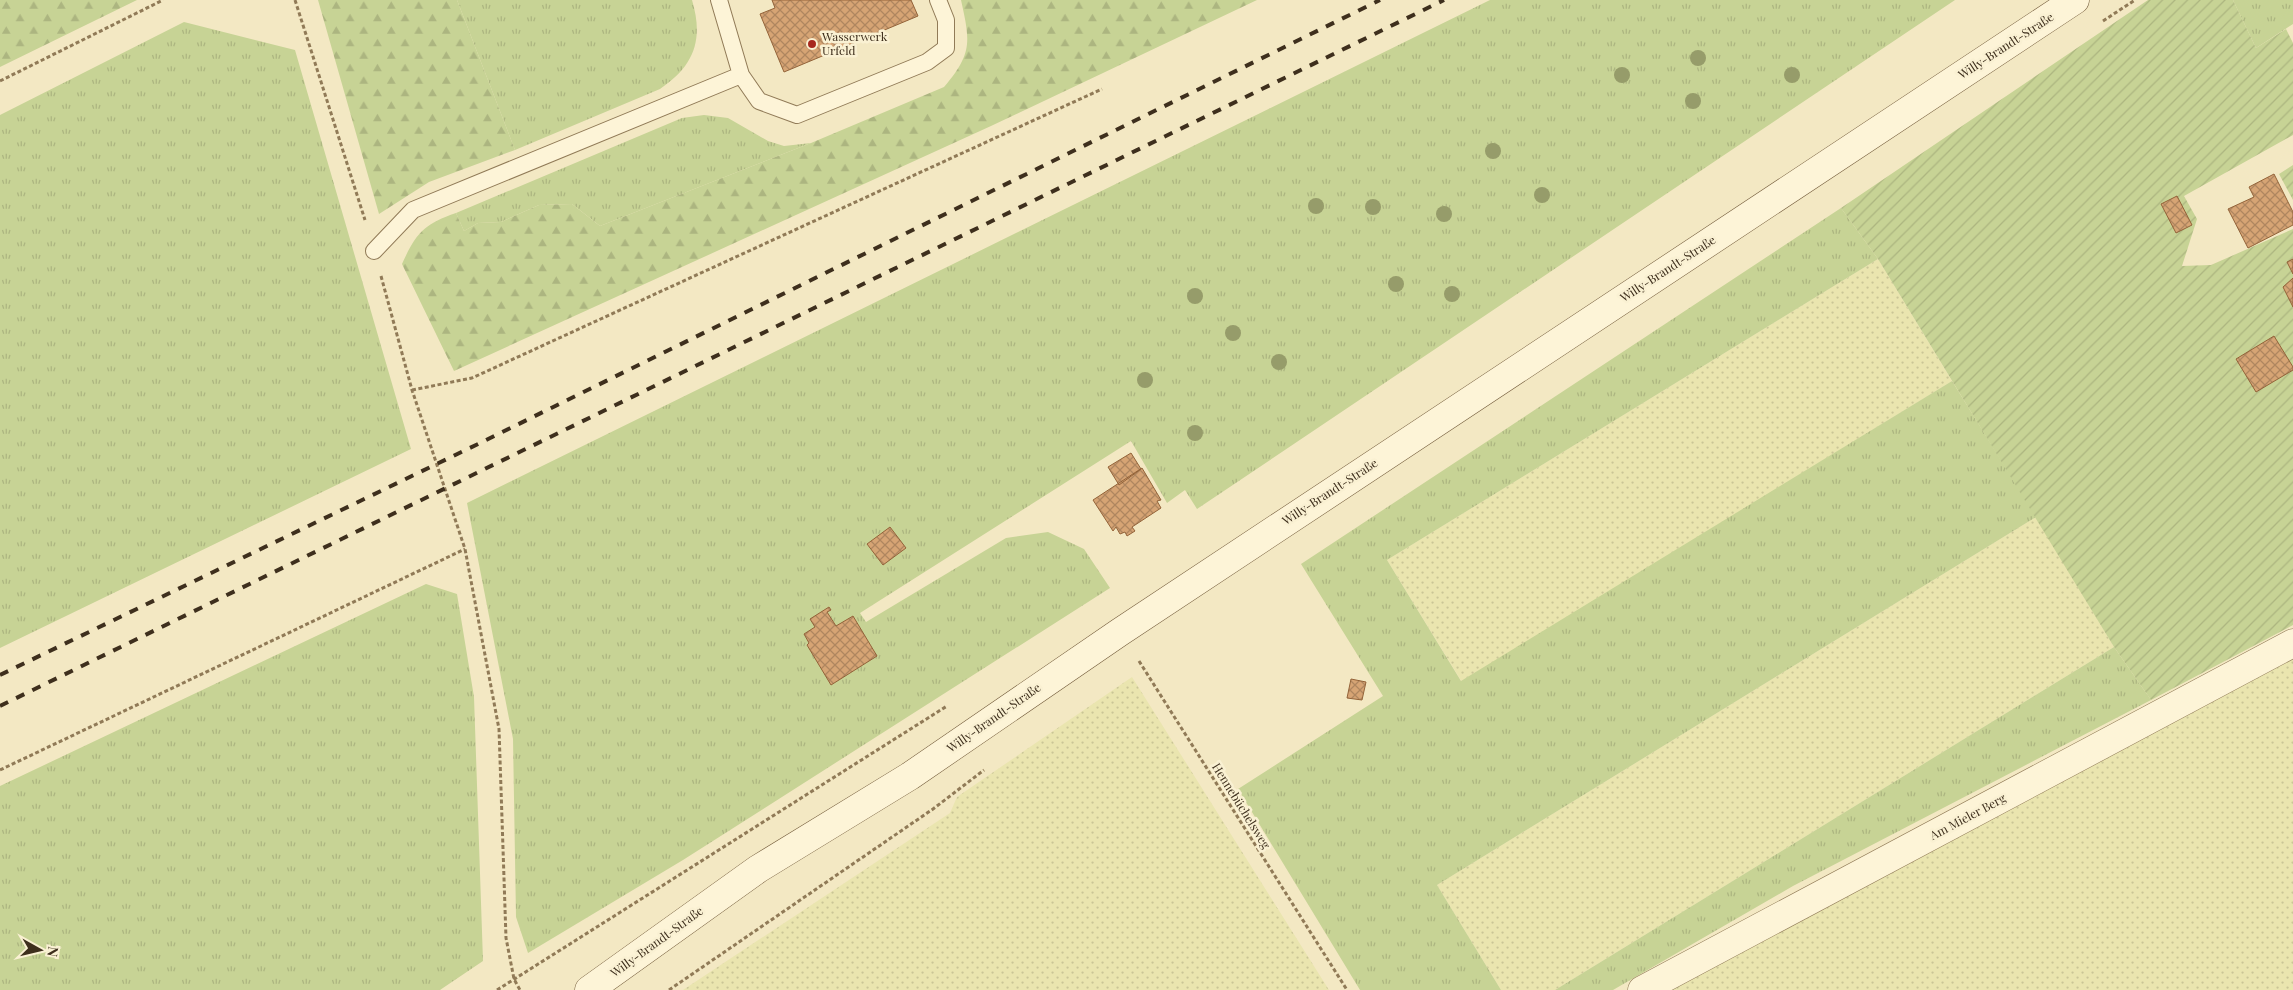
<svg xmlns="http://www.w3.org/2000/svg" width="2293" height="990" font-family="'Playfair Display',serif">
  <style>
    .farmland { fill: url(#farmland-dots) }
    .grass { fill: url(#grass-tufts) }
    .forest { fill: url(#forest-firs) }
    .garden { fill: url(#garden-furrows) }
    .building { fill: url(#building-cross-hatch); stroke: #936339 }
    .lines { fill: none; stroke-linecap: round; stroke-linejoin: round }
    .lane-casing { stroke: #907a57; stroke-width: 18 }
    .street-casing { stroke: #907a57; stroke-width: 29 }
    .secondary-casing { stroke: #725a3a; stroke-width: 29 }
    .path { stroke: #907a57; stroke-width: 3; stroke-dasharray: 4 2.5; stroke-linecap: butt }
    .lane { stroke: #fdf4d7; stroke-width: 16 }
    .street { stroke: #fdf4d7; stroke-width: 28 }
    .secondary { stroke: #fdf4d7; stroke-width: 28 }
    .rail { stroke: #3e2f1d; stroke-width: 4; stroke-dasharray: 9 9; stroke-linecap: butt }
    .tree { fill: #969c6a }
    .poi-dot { fill: #a7281f; stroke: #faf1d3; stroke-width: 2 }
    .labels { text-anchor: middle; stroke-width: 5; stroke-linejoin: round; paint-order: stroke }
    .poi-label { font-size: 12px; fill: #3e2f1d; stroke: #faf1d3; text-anchor: start }
    .street-label { font-size: 12px; fill: #3e2f1d; stroke: #faf1d3 }
  </style>
  <defs>
    <pattern id="farmland-dots" width="8" height="8" patternUnits="userSpaceOnUse" patternTransform="scale(1.25)"><rect width="8" height="8" fill="#eae5af"/><path d="M2 2h.1M6 6h.1" fill="none" stroke="#cac596" stroke-width="1.8" stroke-linecap="round"/></pattern>
    <pattern id="grass-tufts" width="24" height="20" patternUnits="userSpaceOnUse" patternTransform="scale(1.25)"><rect width="24" height="20" fill="#c7d395"/><path d="M3 7l-1-3M5 7V3M7 7l1-3M15 17l-1-3M17 17v-4M19 17l1-3" fill="none" stroke="#acb580"/></pattern>
    <pattern id="forest-firs" width="22" height="20" patternUnits="userSpaceOnUse" patternTransform="scale(1.25)"><rect width="22" height="20" fill="#c7d395"/><path d="M5 1l3.5 6h-7zM16 11l3.5 6h-7z" fill="#acb580"/></pattern>
    <pattern id="garden-furrows" width="10" height="10" patternUnits="userSpaceOnUse" patternTransform="scale(1.25)"><rect width="10" height="10" fill="#c7d395"/><path d="M-1 1l2-2M0 10L10 0M9 11l2-2" fill="none" stroke="#acb580"/></pattern>
    <pattern id="building-cross-hatch" width="8" height="8" patternUnits="userSpaceOnUse" patternTransform="scale(1.25)"><rect width="8" height="8" fill="#d6a474"/><path d="M0 0l8 8M0 8l8-8" fill="none" stroke="#af865f"/></pattern>
  </defs>
  <rect width="100%" height="100%" fill="#f3e8c3"/>
  <path class="farmland" d="M1878,259L1952,381L1462,682L1387,560Z
    M2036,517L2114,647L1555,990H1501L1437,885Z
    M2293,658V990H1669Z
    M1132,677L1329,990H683L950,813L957,797Z"/>
  <path class="grass" d="M457,0H692C704,40 694,66 660,89L515,150Z
    M1490,0H1955L1197,509L1185,490L1167,503L1131,441L860,613L866,622L1006,538L1048,532L1084,549L1110,588L683,860L528,953L516,917L513,739L467,503Z
    M2233,0H2293V24L2256,48Z
    M184,22L295,50L411,449L0,648V115Z
    M704,115L728,118L768,141L784,146L811,143L600,226L572,204L539,205L501,222L478,223L464,231L456,213L682,118Z
    M1841,208L1878,259L1387,560L1461,681L1952,381L2036,517L1437,885L1501,990H1360L1238,789L1383,696L1301,564Z
    M426,584L457,594L474,697L483,961L440,990H0V786Z
    M2114,647L2151,700L1793,886L1613,990H1555Z"/>
  <path class="forest" d="M0,0H137L0,67Z
    M318,0H457L515,150L429,182L379,214Z
    M961,0H1257L991,126L454,371L402,264C416,233 424,224 456,213L464,231L478,223L501,222L539,205L572,204L600,226L811,143L944,87C973,53 970,41 961,0Z"/>
  <path class="garden" d="M2148,0H2233L2256,48L2286,29L2293,43V135L2184,196L2197,219L2182,266L2211,265L2293,229V625L2151,700L2114,647L1878,259L1841,208Z
    M2293,165V200L2279,174Z"/>
  <path class="building" d="M772,0H911L918,16L784,72L760,14L775,8Z
    M2274,174L2293,212V225L2248,248L2228,209L2254,197L2249,187Z
    M2177,196L2192,225L2176,233L2161,204Z
    M2293,259V274L2287,262Z
    M2293,278V307L2283,287Z
    M2274,336L2293,367V370L2256,392L2236,359Z
    M1131,453L1141,469L1119,485L1108,467Z
    M1142,468L1161,500L1157,501L1161,508L1132,527L1135,531L1127,536L1125,532L1120,534L1116,527L1113,531L1093,500Z
    M890,527L906,548L883,565L867,544Z
    M829,607L831,610L827,612L836,626L853,616L877,656L831,685L807,645L809,643L804,634L815,627L810,619Z
    M1351,679L1366,682L1362,700L1347,698Z"/>
  <g class="lines">
    <defs>
      <path id="lane" d="M741,75L759,101L797,115L927,62L946,48V20L938,0
        M374,251L413,210L741,75L719,0"/>
      <path id="street" d="M1642,990L2293,643"/>
      <path id="secondary" d="M589,990L758,869L910,776L1120,632L2075,0"/>
    </defs>
    <use href="#lane" class="lane-casing"/>
    <use href="#street" class="street-casing"/>
    <use href="#secondary" class="secondary-casing"/>
    <path class="path" d="M295,0L365,220
      M2103,21L2135,0
      M0,81L163,0
      M381,276L412,390L465,549L499,729L506,938L514,979L520,990
      M412,390L472,378L1102,89
      M1139,661L1347,990
      M0,770L465,549
      M497,990L947,706
      M669,990L933,809L984,770"/>
    <use href="#lane" class="lane"/>
    <use href="#street" class="street"/>
    <use href="#secondary" class="secondary"/>
    <path class="rail" d="M0,675L476,445L1380,0
      M0,706L1444,0"/>
  </g>
  <g class="tree">
    <circle cx="1698" cy="58" r="8"/>
    <circle cx="1622" cy="75" r="8"/>
    <circle cx="1792" cy="75" r="8"/>
    <circle cx="1693" cy="101" r="8"/>
    <circle cx="1493" cy="151" r="8"/>
    <circle cx="1542" cy="195" r="8"/>
    <circle cx="1316" cy="206" r="8"/>
    <circle cx="1373" cy="207" r="8"/>
    <circle cx="1444" cy="214" r="8"/>
    <circle cx="1396" cy="284" r="8"/>
    <circle cx="1452" cy="294" r="8"/>
    <circle cx="1195" cy="296" r="8"/>
    <circle cx="1233" cy="333" r="8"/>
    <circle cx="1279" cy="362" r="8"/>
    <circle cx="1145" cy="380" r="8"/>
    <circle cx="1195" cy="433" r="8"/>
  </g>
  <circle class="poi-dot" cx="812" cy="44" r="5"/>
  <g class="labels">
    <g class="poi-label">
      <text x="822" y="41">Wasserwerk<tspan x="822" dy="14">Urfeld</tspan></text>
    </g>
    <g class="street-label">
      <text transform="translate(2006 46) rotate(-33)" y="4">Willy-Brandt-Straße</text>
      <text transform="translate(1668 269) rotate(-33)" y="4">Willy-Brandt-Straße</text>
      <text transform="translate(1330 492) rotate(-33)" y="4">Willy-Brandt-Straße</text>
      <text transform="translate(994 718) rotate(-35)" y="4">Willy-Brandt-Straße</text>
      <text transform="translate(1241 806) rotate(58)" y="4">Hennebüchelsweg</text>
      <text transform="translate(1968 817) rotate(-28)" y="4">Am Mieler Berg</text>
      <text transform="translate(657 942) rotate(-36)" y="4">Willy-Brandt-Straße</text>
    </g>
  </g>
  <g transform="translate(40 950) rotate(98)" stroke="#faf1d3" stroke-width="4" paint-order="stroke">
  <path d="M0-4L9 19L0 12L-9 19Z" fill="#3e2f1d"/>
  <text y="-8" font-size="14" font-weight="bold" text-anchor="middle" fill="#3e2f1d">N</text>
  </g>
</svg>
